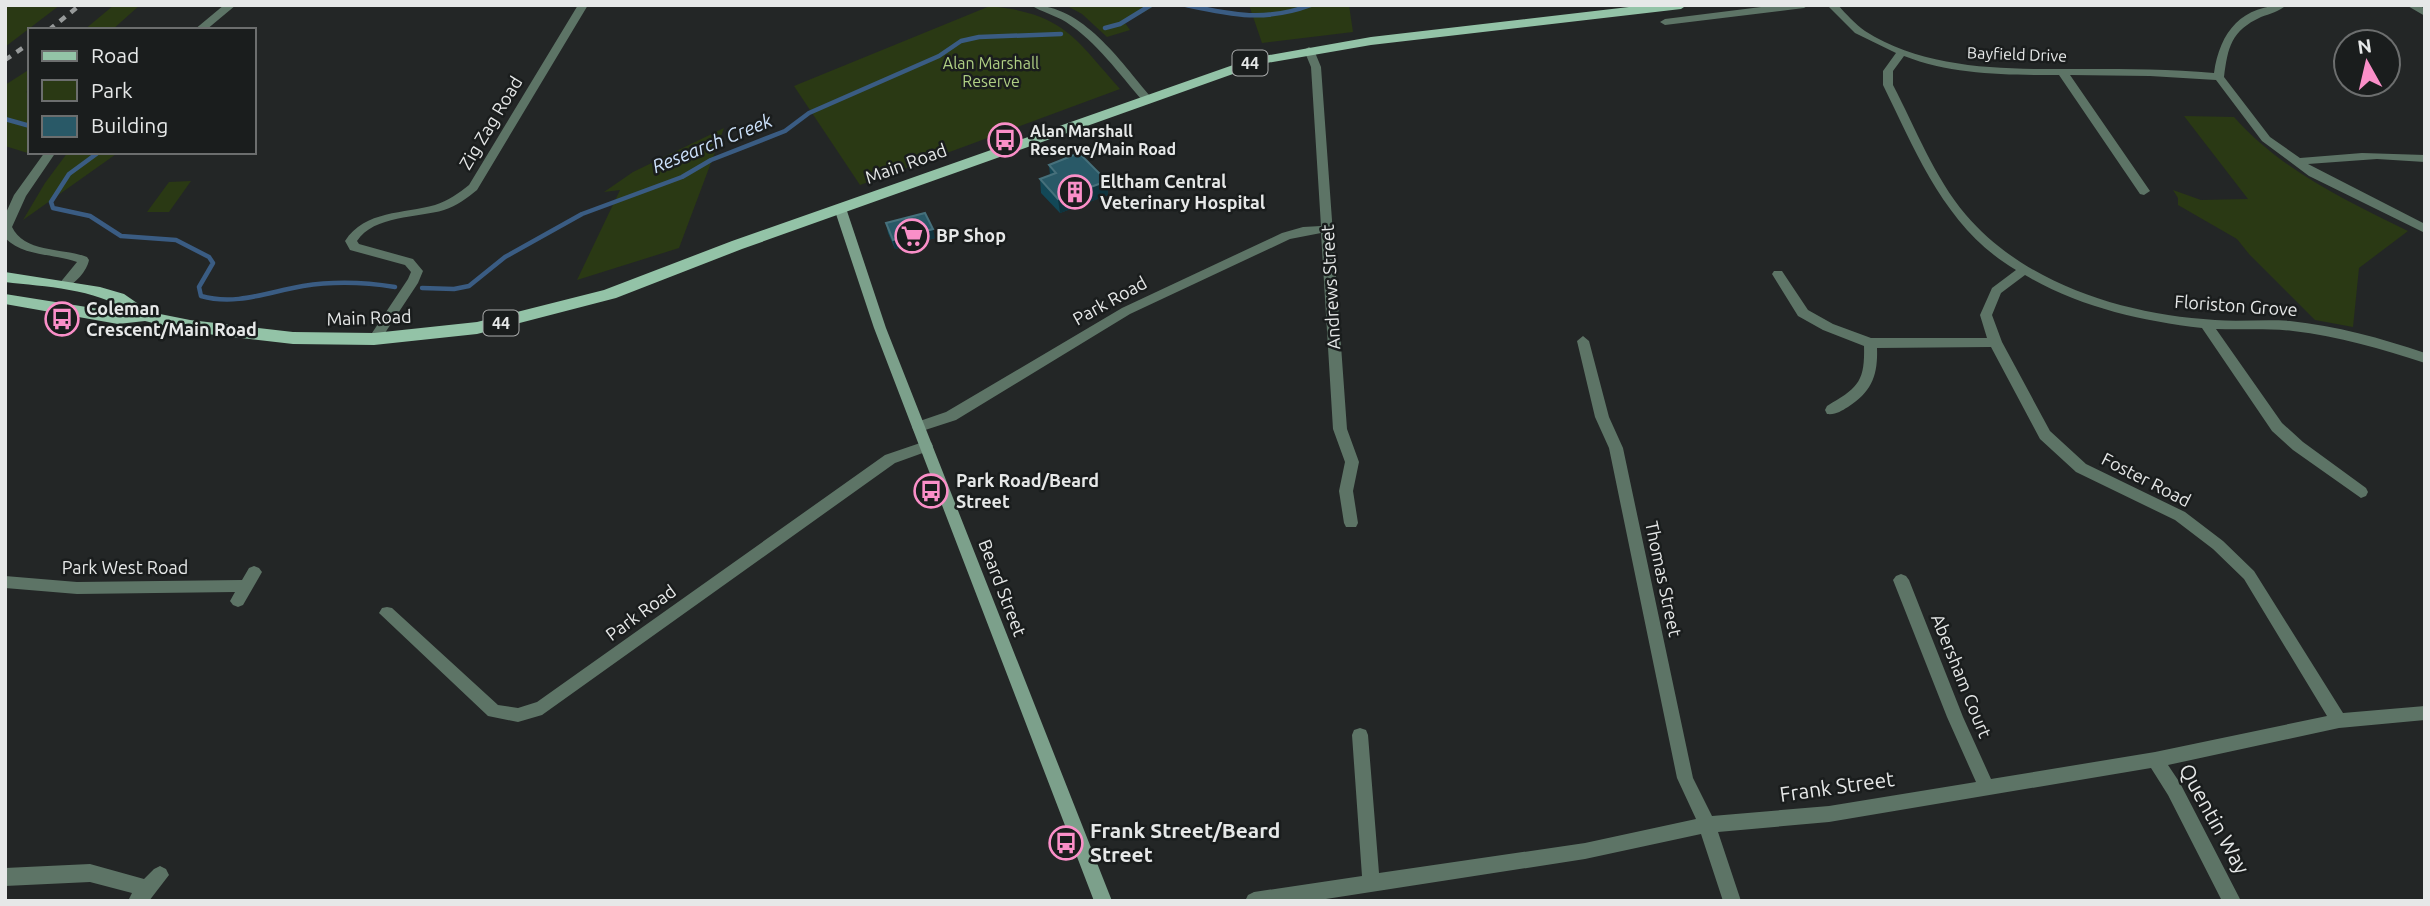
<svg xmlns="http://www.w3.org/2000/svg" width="2430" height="906" font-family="Ubuntu,sans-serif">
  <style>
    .green { fill: #2a3914 }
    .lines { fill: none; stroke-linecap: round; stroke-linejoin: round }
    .stream { stroke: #3a5c83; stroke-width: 4.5 }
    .street { fill: #5d7466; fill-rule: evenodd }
    .secondary { fill: #7ca08b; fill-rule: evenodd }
    .primary { fill: #93c3a7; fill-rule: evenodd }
    .rail { stroke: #979a9a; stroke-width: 4.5; stroke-dasharray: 7 7; stroke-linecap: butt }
    .wall { fill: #124857 }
    .shaded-wall { fill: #0f333d }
    .building { fill: #295967; stroke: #46707b; stroke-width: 2 }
    .labels { text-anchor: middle; stroke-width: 5; stroke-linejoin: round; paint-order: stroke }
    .far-street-label { font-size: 16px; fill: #e6e8e8; stroke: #1a1d1d }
    .far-park-label { font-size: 16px; fill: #afcf84; stroke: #1a1d1d }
    .shield { fill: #1a1d1d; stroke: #a9abab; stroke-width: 2 }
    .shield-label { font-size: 16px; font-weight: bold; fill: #e6e8e8 }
    .far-poi-label { font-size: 16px; font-weight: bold; fill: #e6e8e8; stroke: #1a1d1d; text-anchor: start }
    .street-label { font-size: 18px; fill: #e6e8e8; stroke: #1a1d1d }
    .poi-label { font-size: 18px; font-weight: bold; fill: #e6e8e8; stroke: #1a1d1d; text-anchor: start }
    .water-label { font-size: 19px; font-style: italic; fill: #cde2fc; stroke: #1a1d1d }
    .near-street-label { font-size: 21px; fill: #e6e8e8; stroke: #1a1d1d }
    .near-poi-label { font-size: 21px; font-weight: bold; fill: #e6e8e8; stroke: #1a1d1d; text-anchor: start }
  </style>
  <rect width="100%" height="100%" fill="#232626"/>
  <path class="green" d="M5,5H60L5,47Z
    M114,5H140L112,30H84Z
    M1074,5H1156L1125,23L1130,30L1107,37L1082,14L1069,7Z
    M1249,5H1349L1353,32L1262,43Z
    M990,6C1064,14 1074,37 1120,89L860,185L794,86Z
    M30,69V89L26,92L30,93L31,154L5,146V85Z
    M2184,116L2234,117C2281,170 2345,200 2408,231L2359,268L2353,327L2315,320L2249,254L2237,239L2178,205V198L2173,190L2201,200L2248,199Z
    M724,128L679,248L577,280L620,190L604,192L633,172Z
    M68,152H119L23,220L45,183Z
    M191,181L169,212H147L169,182Z"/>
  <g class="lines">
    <path class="stream" d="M1186,5C1233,15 1265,22 1311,5
      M1105,28L1120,24L1151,5
      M5,119L30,126
      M99,152L69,174L51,202L53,208L90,216L121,236L176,240L209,257L213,263L199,287L201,296C236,306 268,292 303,286C334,281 364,282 395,287
      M422,288L454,289L469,286L505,257L582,214L682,177L711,160L785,131L809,113L939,56L961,41L979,37L1061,34"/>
    <path class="street" d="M224,5H236L206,30H194Z
      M578,5H588L477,190C467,198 457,206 444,210C418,218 374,215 357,241L359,244L413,259L423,271L418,283L379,342H369L368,339L408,279L411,272L405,265L350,250L345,241C365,210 404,214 435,205C448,201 459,193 469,185Z
      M1031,5C1083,5 1120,61 1151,97V101H1143C1119,74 1097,42 1066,22C1055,15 1041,12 1031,5Z
      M1777,5H1809L1804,8L1665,25L1660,22L1665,19Z
      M1827,5H1838C1846,14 1855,24 1865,31C1930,72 2012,69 2085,69C2128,69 2171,69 2214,73C2220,31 2242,5 2287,5C2279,11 2270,14 2261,17C2231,31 2228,47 2224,77L2270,137L2300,158L2362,153L2425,155V162L2377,159L2308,164L2425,224V233L2309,176L2262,141L2216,80L2150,76L2070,75L2150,191L2144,195L2140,194L2059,75C2007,75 1953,75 1904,56L1893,71V85C1916,129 1934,177 1966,215C2026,285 2126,315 2215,320C2240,322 2265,319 2290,321C2336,326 2381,338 2425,353V363C2381,349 2339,336 2293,331C2267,328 2242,330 2216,329L2282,423L2303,442L2366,488L2368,492L2366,496L2361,498L2293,450L2272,431L2202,328C2141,321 2079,307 2025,275L2001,293L1992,315L2002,342L2050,431L2086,464L2185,512L2223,541L2254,571L2343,713L2425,706V720L2339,728L2168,765L2180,783L2241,901H2222L2168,795L2151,768L1829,822L1718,832L1741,901H1723L1701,834L1585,859L1313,901H1245L1248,895L1254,892L1362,876L1352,735L1354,730L1360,728L1366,730L1368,735L1379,873L1585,843L1696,819L1677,778L1609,448L1595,417L1577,341L1583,336L1589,341L1609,417L1623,448L1693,778L1712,816L1829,806L1976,782L1947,717L1893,580L1896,576L1901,574L1906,576L1909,580L1963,717L1991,779L2155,752L2327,716L2244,579L2213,549L2175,520L2076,472L2040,439L1991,347L1877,348C1878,375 1872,392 1848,407C1841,411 1836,415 1827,414L1825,410L1827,406C1858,388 1865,382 1864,346L1823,330L1798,316L1772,274L1774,271H1782L1808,310L1833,324L1871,338H1987L1980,315L1992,288L2016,270C1946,229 1917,154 1883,85V71L1896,53L1855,33Z
      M2406,5H2419L2425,9V16Z
      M1309,47L1314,50L1321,67L1347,429L1359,462L1353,491L1358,523L1356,527H1346L1344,523L1339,491L1345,462L1333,429L1321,233L1290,239L1130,314L956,420L919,432L914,431L912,427L914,423L946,412L1122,308L1282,233L1303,227L1321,226L1311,67L1304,50Z
      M45,152H56L26,196L12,227C24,253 64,248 87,257L89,260C87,271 75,284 65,288L59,284L77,262C52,253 24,257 5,238V215L14,195Z
      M926,441L931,442L933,446L931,450L895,463L542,715L518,722L488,716L379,613L382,608L387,607L392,608L498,705L518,708L537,702L885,455Z
      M254,566L259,568L262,572L243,605L238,607L233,605L230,601L235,592L77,594L5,588V576L77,582L242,580L249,568Z
      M90,864L144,879L154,869L160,866L166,869L169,875L149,901H128L132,893L90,882L5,886V868Z"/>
    <path class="secondary" d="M840,204L846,208L886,328L1112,901H1094L874,328L834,208Z"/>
    <path class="primary" d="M1646,5H1687L1681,9L1371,45L1261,64L742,249L616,298L477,334L374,345L293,344L190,332L145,321L118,324L5,304V294L118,312H130C94,288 46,287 5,282V272L100,287L124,294L150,312L190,320L293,332L374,333L477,322L604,290L732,241L1253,58L1371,37Z"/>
    <path class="rail" d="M49,30L80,5
      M5,60L30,43"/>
  </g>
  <path class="wall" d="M1049,165L1107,181L1108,195L1060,213L1041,193L1040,179L1050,175Z
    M886,223L935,238L895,249L888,233Z"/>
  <path class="shaded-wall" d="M1107,181L1108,195L1060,213L1058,199Z
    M933,229L935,238L895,249L893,240Z"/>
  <path class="building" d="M1079,153L1107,181L1058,199L1040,179L1056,173L1049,165Z
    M925,213L933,229L893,240L886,223Z"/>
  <defs>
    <symbol id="bus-ring" viewBox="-11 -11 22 22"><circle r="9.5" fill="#1a1d1d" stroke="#fa8fc8" stroke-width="1.5"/><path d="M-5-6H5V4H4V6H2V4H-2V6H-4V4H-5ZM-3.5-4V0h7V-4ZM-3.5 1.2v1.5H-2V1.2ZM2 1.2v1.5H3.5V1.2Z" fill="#fa8fc8"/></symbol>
    <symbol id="building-ring" viewBox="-11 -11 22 22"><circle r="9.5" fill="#1a1d1d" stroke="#fa8fc8" stroke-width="1.5"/><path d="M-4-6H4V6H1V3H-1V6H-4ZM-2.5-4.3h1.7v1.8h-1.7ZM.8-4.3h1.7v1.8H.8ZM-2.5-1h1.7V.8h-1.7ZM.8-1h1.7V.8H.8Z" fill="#fa8fc8"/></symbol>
    <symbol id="supermarket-ring" viewBox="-11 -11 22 22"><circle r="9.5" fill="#1a1d1d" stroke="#fa8fc8" stroke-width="1.5"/><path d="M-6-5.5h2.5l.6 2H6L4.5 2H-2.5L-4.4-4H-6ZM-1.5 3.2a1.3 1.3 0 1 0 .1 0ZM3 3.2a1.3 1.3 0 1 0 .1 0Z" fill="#fa8fc8"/></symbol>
  </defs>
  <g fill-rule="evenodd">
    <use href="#bus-ring" x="986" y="121" width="38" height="38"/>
    <use href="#building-ring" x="1056" y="173" width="38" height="38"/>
    <use href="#supermarket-ring" x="893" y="217" width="38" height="38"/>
    <use href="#bus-ring" x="43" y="300" width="38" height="38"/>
    <use href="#bus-ring" x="912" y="472" width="38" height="38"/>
    <use href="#bus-ring" x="1047" y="824" width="38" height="38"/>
  </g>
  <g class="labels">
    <g class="far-street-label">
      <text transform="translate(2017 54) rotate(2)" y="6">Bayfield Drive</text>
    </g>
    <g class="far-park-label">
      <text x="991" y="69">Alan Marshall<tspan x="991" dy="18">Reserve</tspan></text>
    </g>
    <g class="shield">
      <rect x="1232.5" y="50.5" width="35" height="25" rx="5"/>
      <rect x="483.5" y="310.5" width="35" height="25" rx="5"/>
    </g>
    <g class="shield-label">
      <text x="1250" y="69">44</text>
      <text x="501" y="329">44</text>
    </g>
    <g class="far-poi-label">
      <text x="1030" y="137">Alan Marshall<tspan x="1030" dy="18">Reserve/Main Road</tspan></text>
    </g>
    <g class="street-label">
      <text transform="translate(491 123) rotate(-59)" y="6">Zig Zag Road</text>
      <text transform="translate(906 164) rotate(-20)" y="6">Main Road</text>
      <text transform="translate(1331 287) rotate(-93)" y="6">Andrews Street</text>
      <text transform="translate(1110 301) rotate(-29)" y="6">Park Road</text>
      <text transform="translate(2236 306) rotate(4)" y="6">Floriston Grove</text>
      <text transform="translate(369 318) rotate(-2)" y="6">Main Road</text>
      <text transform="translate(2146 480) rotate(27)" y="6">Foster Road</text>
      <text x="125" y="574">Park West Road</text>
      <text transform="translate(1663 579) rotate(78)" y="6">Thomas Street</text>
      <text transform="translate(1002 588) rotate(69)" y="6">Beard Street</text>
      <text transform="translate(641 613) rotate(-36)" y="6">Park Road</text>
      <text transform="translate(1961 676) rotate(68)" y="6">Abersham Court</text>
    </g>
    <g class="poi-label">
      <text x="1100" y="188">Eltham Central<tspan x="1100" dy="21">Veterinary Hospital</tspan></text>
      <text x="936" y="242">BP Shop</text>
      <text x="86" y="315">Coleman<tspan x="86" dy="21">Crescent/Main Road</tspan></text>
      <text x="956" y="487">Park Road/Beard<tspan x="956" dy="21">Street</tspan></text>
    </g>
    <g class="water-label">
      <text transform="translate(712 143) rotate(-22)" y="7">Research Creek</text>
    </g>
    <g class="near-street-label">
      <text transform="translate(1837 787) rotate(-8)" y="7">Frank Street</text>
      <text transform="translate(2214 819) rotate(61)" y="7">Quentin Way</text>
    </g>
    <g class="near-poi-label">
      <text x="1090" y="838">Frank Street/Beard<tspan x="1090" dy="24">Street</tspan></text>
    </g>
  </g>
  <rect width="2430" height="906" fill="none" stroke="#e6e8e8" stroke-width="14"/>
  <rect x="28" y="28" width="228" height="126" fill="#1a1d1d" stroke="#6c6e6e" stroke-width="2"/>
  <rect x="42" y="51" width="35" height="10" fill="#93c3a7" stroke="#6c6e6e" stroke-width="2"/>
  <text x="91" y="63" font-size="21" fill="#e6e8e8">Road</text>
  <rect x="42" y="80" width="35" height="21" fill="#2a3914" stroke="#6c6e6e" stroke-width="2"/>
  <text x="91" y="98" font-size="21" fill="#e6e8e8">Park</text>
  <rect x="42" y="116" width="35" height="21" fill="#295967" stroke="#6c6e6e" stroke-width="2"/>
  <text x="91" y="133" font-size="21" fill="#e6e8e8">Building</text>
  <g transform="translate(2367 63) rotate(352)"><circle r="33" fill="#1a1d1d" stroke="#6c6e6e" stroke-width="2"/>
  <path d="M0-5L12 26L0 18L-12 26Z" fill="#fa8fc8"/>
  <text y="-10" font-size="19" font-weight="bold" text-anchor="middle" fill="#e6e8e8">N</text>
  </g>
</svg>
